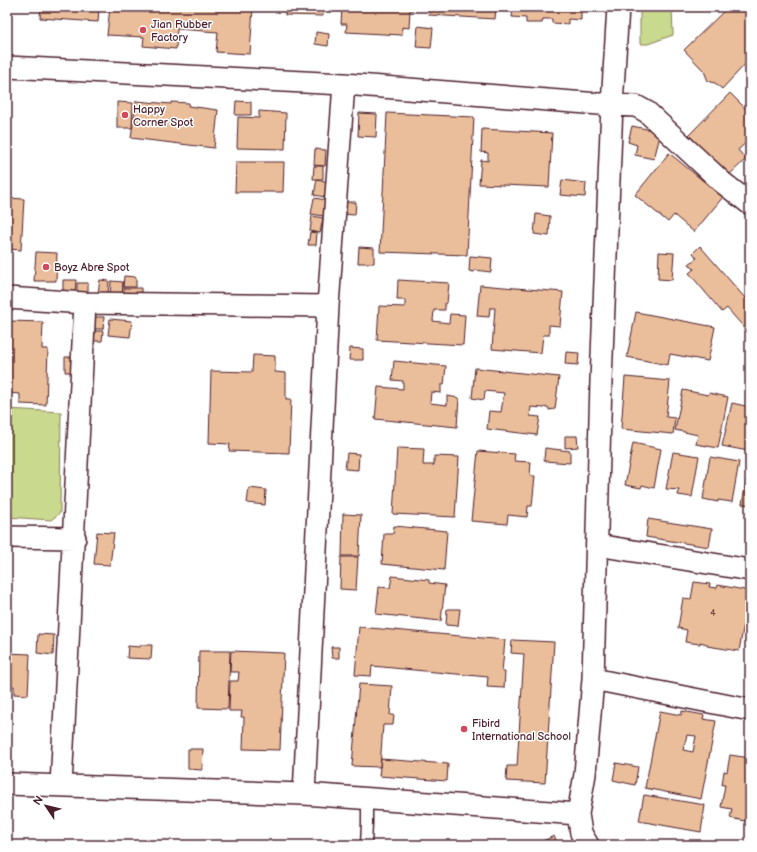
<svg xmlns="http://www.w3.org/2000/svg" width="757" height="852" font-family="'Balsamiq Sans',sans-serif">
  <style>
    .green { fill: #c9d98d; stroke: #8a7c5c }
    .building { fill: #ebbe9b; stroke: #4a1f2b; fill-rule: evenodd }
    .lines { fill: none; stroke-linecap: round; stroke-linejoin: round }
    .lane-casing { stroke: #4a1f2b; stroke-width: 13 }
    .street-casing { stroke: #4a1f2b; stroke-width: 24 }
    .lane { stroke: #fff; stroke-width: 10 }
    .street { stroke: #fff; stroke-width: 21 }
    .poi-dot { fill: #d1495b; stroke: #fff; stroke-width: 1.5 }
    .labels { text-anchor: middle; stroke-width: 3; stroke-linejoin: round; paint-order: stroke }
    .number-label { font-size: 9px; fill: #724747 }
    .poi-label { font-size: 11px; fill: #4a1f2b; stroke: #fff; text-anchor: start }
  </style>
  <rect width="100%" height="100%" fill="#fff"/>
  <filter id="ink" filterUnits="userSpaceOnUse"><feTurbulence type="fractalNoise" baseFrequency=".025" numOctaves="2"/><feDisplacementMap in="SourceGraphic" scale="8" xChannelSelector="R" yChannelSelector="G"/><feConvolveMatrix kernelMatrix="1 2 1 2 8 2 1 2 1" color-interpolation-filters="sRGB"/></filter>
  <g filter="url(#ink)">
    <path class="green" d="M640,7H672L673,35L648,44H640Z
      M7,409L61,412L60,513L51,520L7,517Z"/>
    <path class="building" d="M41,7H99L98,22L40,18Z
      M110,7H253L250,54L216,52L218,32L177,29L176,49L143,46L144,37L107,35Z
      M264,7H323V16L285,15V9H264Z
      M342,7H413V10H410L409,28L402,27V35L346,32L347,24H341Z
      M430,7H496L495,19L429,15Z
      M513,7H581V20L568,19V24L552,23V19H543L542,23H526V18L512,17Z
      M728,7H745L750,11V59L722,89L715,83L708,81L704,71L684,50Z
      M418,26L433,28L431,48L416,47Z
      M316,32L329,34L328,46L315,44Z
      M730,93L750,113V139L738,150L746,159L729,175L689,135Z
      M136,101L171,104V102L189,103L188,106L218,110L214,148L131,138Z
      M236,101L251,102V115H235Z
      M117,102L133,103L132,128H117Z
      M259,111L286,113L285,149L237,148L238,117L259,118Z
      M359,113L377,114L376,137L358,136Z
      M387,113L474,117L467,255L380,252Z
      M632,126L661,132L654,159L635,155L637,145L628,142Z
      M482,129L552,133L549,187L479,184L481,160L488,161V153L481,152Z
      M315,149L326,150L325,166L314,165Z
      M669,153L723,197L694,232L674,215L668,222L635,195Z
      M236,162H284L283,192H235Z
      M314,166H323V179H313Z
      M317,179L328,182L325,197L314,195Z
      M562,180L586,183L585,197L560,195Z
      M7,198L24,199L21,250L7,249Z
      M314,198L327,200L324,216L311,214Z
      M340,202H356L355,215L339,214Z
      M536,214L550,216L549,236L534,234Z
      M312,216L323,218L320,233L310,231Z
      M310,232L317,233L316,245H308Z
      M700,246L745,298L750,293V328L747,331L727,308L722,312L689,273L694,269L689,264L697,258L693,253Z
      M359,247L374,248V263H358Z
      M36,252L57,253L56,281H34Z
      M659,252L674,253L672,280L658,279Z
      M470,256L492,258L491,272L475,270L474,272L469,271Z
      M124,276L136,277V287H123Z
      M63,280H76L75,294L63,293Z
      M100,280L109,281L108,294L98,293Z
      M398,280L449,283L447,303H445V310H434L433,321L449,323L450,314L465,315L463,345L377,340L379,306L405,307V300H397Z
      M111,281L123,282L122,297L110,296Z
      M77,283H88V294H77Z
      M480,285L563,292L560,326L549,325V335H543L541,353L492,349L495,308H490L489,317L477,316Z
      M124,288H141V299H124Z
      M636,312L715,327L708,361L670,354L668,365L627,357Z
      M92,317H104L103,329H91Z
      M110,319L132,321L130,337L108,335Z
      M10,321L43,322L42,349H48L46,405L20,404V394L7,393V328H9Z
      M89,331H103L102,341H89Z
      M350,348L363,349V360H349Z
      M566,352L579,353L578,365L565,364Z
      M253,355L275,356V372L286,373V399H291L289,453L229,451L230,444L209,443L211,371L252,372Z
      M65,357H76L77,372H65Z
      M394,361L446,366L444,385H441V393L431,392L430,403L447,405V396L459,398L457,427L375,419L378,387L403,389V381L392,380Z
      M475,368L559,377L555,409L549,410V408L547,407L544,408L531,407L530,416L540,417L537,435L487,429L489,411L501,412L504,393L485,391L484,400L472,398Z
      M625,377L670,381L666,417L675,418L673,434L621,429Z
      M683,390L708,395L709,393L728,397L718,448L696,444L698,435L675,430Z
      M732,403L750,407V443L748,451L722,446Z
      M565,436H577L578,447L565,448Z
      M633,443L661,449L654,488L642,485L641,488L625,485Z
      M397,448L424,449L423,465H434V456L459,457L455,517L393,514Z
      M545,448L570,451V463L544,461Z
      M478,451L515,454L514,461L531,462L530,476H535L532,506H528L527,517L508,515L507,524L471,521Z
      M673,452L699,456L692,497L678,495L679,490L666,489Z
      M347,453L359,454L358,470L345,469Z
      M710,457L739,462L732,502L718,500V502L703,499Z
      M749,465H750V505L742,504Z
      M249,488L266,490L265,505L247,503Z
      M343,514L361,515L359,556H342Z
      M648,519L712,529L709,547L646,537Z
      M394,526L447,531L444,570L382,564L384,534H393Z
      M97,532L114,533L110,565L94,564Z
      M341,557H358L356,590L340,589Z
      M392,576L429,580V583L445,585L441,621L376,614L379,587L390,588Z
      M694,582L710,584L709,587L717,588L718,585L750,591L739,651L707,646V644L700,642V644L685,642L687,630L678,628L683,598L691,599Z
      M447,609H460L458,626L446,625Z
      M359,627L505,640L502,672H505L504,688L487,687L488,677L372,666L371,676L355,675Z
      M38,634L54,635L53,655L37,653Z
      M512,640L554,642L545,783L506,781L507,766H517L524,654L511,653Z
      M141,645H152L151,659L127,658L128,646L140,647Z
      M331,647H339V658H332Z
      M199,651H230L228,709L198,708Z
      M231,651L284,653L280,750L243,749L244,717H241L242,711H229L230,681H238L239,672H230Z
      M7,653L30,654L28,695L14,694V686H7Z
      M359,684L392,686L390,715H394L393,725H383L380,767L352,766Z
      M660,711L681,715L682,711L704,715L703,719L716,721L701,799L645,788ZM687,735L696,736L693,752L683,750Z
      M188,749H203L202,770L188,769Z
      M730,755L750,758V822L730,818L732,809L721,807L725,785H722L724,771L727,772Z
      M381,759L448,764L447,781L379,776Z
      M616,763L638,767L635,785L613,780Z
      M644,795L705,805L701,832L639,821Z
      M554,836L558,845H545L543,841Z"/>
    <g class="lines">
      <defs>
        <path id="lane" d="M366,845L367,823V798"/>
        <path id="street" d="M7,67L344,84L612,105L636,106L647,112L722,182L750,204
          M7,298L85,303L328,306
          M7,537L75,538
          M597,545L750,570
          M593,679L750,710
          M7,784L304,794L578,814
          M61,786L85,303
          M304,794L328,306L344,84
          M588,845L581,833L578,814L585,774L593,679L601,381L612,105L618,7"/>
      </defs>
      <use href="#lane" class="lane-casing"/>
      <use href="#street" class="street-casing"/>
      <use href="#lane" class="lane"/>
      <use href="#street" class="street"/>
    </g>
  </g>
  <g class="poi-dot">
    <circle cx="143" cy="30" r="4"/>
    <circle cx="125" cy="115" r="4"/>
    <circle cx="46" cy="267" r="4"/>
    <circle cx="464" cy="729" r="4"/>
  </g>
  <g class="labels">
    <g class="number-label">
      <text x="713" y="616">4</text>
    </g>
    <g class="poi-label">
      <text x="151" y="28">Jian Rubber<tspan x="151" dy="13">Factory</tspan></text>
      <text x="133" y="113">Happy<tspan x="133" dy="13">Corner Spot</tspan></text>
      <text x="54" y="271">Boyz Abre Spot</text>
      <text x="472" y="727">Fibird<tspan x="472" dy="13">International School</tspan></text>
    </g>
  </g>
  <rect width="757" height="852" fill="none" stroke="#fff" stroke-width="24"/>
  <rect x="12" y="12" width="733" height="828" fill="none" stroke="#4a1f2b" stroke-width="1.5" filter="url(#ink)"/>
  <g transform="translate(46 806) rotate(305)" stroke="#ffffff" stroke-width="3" paint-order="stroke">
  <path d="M0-3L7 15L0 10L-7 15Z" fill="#4a1f2b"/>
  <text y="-6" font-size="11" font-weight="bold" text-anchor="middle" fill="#4a1f2b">N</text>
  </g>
</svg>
